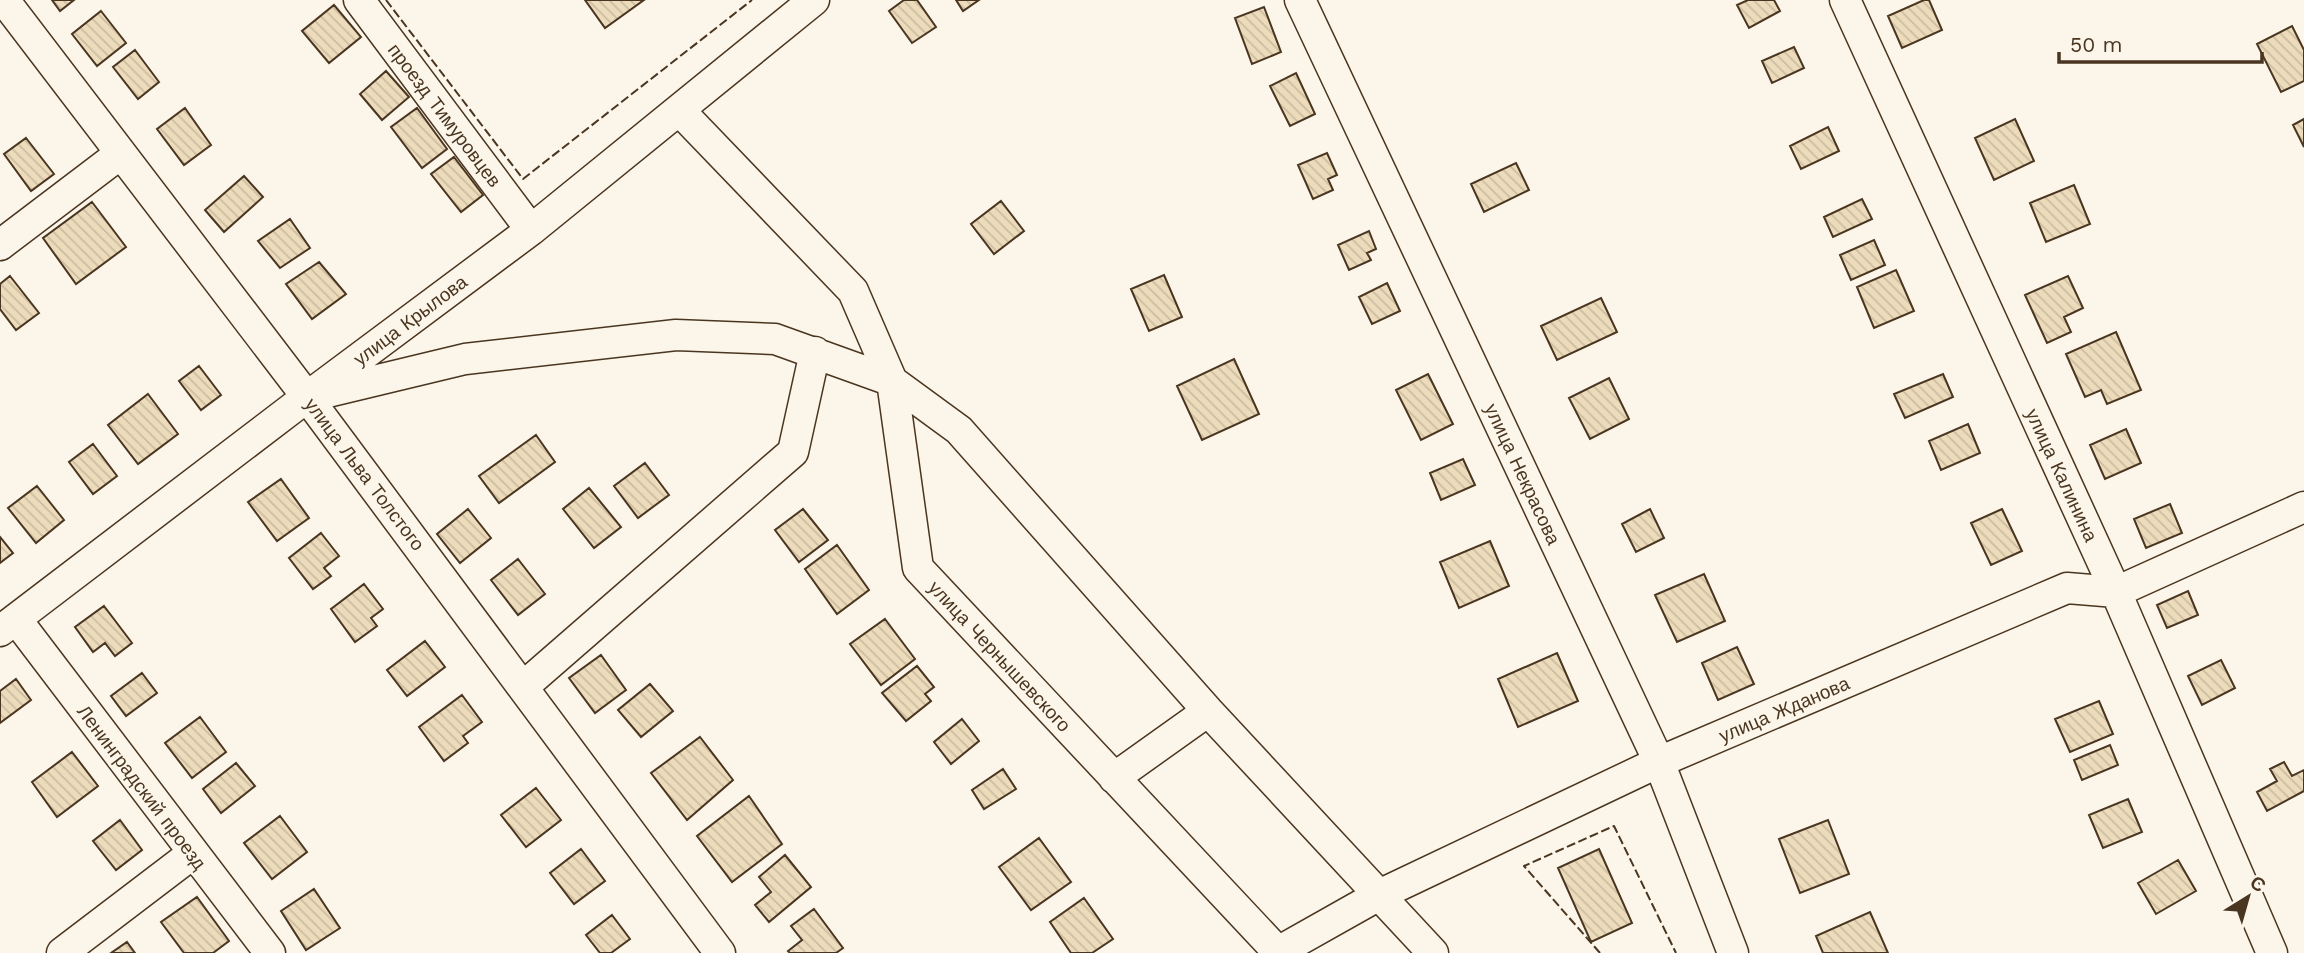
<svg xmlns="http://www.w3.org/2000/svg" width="2304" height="953" font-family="'Work Sans',sans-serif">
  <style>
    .building { fill: url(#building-back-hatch); stroke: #4a3520; stroke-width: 2 }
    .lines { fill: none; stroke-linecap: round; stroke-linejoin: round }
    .minor-casing { stroke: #4a3520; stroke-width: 33 }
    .minor { stroke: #fbf6e9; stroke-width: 30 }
    .fence { stroke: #4a3520; stroke-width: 2; stroke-dasharray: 9 3.5; stroke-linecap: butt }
    .labels { text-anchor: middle; stroke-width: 5; stroke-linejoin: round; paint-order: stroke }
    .street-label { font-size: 19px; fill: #4a3520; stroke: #fbf6e9 }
  </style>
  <defs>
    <pattern id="building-back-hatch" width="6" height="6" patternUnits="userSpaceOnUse" patternTransform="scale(1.75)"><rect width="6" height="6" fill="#ecdcbc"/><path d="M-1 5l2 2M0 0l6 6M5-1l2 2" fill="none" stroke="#ccbda1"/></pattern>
  </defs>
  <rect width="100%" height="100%" fill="#fbf6e9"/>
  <path class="building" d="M52,0H74L60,11Z
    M585,0H644L605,28Z
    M904,0H917L936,27L912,43L889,11Z
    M956,0H979L963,11Z
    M1748,0H1774L1780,11L1749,28L1737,5Z
    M1924,0H1929L1942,30L1902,48L1888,16Z
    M334,5L361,37L329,63L302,31Z
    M1264,7L1281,52L1252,64L1235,18Z
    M101,11L126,43L97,66L72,34Z
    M2292,26L2304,50V81L2281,92L2257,44Z
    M1794,47L1804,68L1772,83L1762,61Z
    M135,50L159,82L138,99L113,67Z
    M386,71L409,97L382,120L360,94Z
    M1296,73L1315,114L1290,126L1270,86Z
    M185,108L211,145L184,165L157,129Z
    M417,108L447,149L422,168L391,127Z
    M2015,119L2034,161L1994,180L1975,138Z
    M2304,119V147L2293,125Z
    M1828,127L1839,151L1801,169L1790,146Z
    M26,138L54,174L31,191L4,154Z
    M1327,153L1337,175L1328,179L1333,190L1313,199L1298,165Z
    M454,157L483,195L461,212L431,174Z
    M1516,163L1529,190L1484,212L1471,184Z
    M244,176L263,197L224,232L205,210Z
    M2074,185L2090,224L2046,242L2030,203Z
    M1862,199L1872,219L1833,237L1824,217Z
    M1001,201L1024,231L994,254L971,224Z
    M92,202L126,247L76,284L43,238Z
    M290,219L310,248L280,268L258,241Z
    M1369,231L1376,249L1367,253L1371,260L1349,270L1338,245Z
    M1874,240L1885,265L1851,280L1840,255Z
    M319,262L346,294L312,319L286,284Z
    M1896,270L1914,311L1874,328L1857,287Z
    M1164,275L1182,317L1149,331L1131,289Z
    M10,276L39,313L16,330L0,309V284Z
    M2068,276L2083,308L2064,317L2071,332L2047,343L2025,295Z
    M1387,283L1400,311L1372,324L1359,297Z
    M1601,298L1617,332L1557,360L1541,326Z
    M2116,332L2141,390L2107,404L2101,390L2085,397L2066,354Z
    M1234,359L1259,414L1202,440L1177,386Z
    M199,366L221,395L201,410L179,381Z
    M1428,374L1453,424L1421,440L1396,390Z
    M1943,374L1953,397L1905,418L1894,394Z
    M1609,378L1629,419L1590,439L1569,398Z
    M148,394L178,434L138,464L108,425Z
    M1968,424L1980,453L1941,470L1929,441Z
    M2126,429L2141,463L2105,479L2090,445Z
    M536,435L555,462L499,503L479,476Z
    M93,444L117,476L93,494L69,462Z
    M1463,459L1475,485L1441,500L1430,473Z
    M645,463L669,495L638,518L614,486Z
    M281,479L309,518L277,541L248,502Z
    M37,486L64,520L36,543L8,508Z
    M589,488L621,527L594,548L563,509Z
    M2170,504L2182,533L2146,548L2134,519Z
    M468,509L491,538L460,563L437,534Z
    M803,509L828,540L799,562L775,530Z
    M1650,509L1664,538L1636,552L1622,524Z
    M2002,509L2022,551L1991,565L1971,523Z
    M321,533L339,556L324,568L331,576L313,589L289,558Z
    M0,537L13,553L0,563Z
    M1490,541L1509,586L1459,608L1440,562Z
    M837,545L869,590L837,614L805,569Z
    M518,559L545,594L518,615L491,580Z
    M1704,574L1725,621L1677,642L1655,595Z
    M364,584L383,609L371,618L377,626L355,642L331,609Z
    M2188,591L2198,615L2167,628L2157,605Z
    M104,606L132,643L115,656L105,643L93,652L75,627Z
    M885,619L915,659L881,685L850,644Z
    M425,641L445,667L407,696L387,670Z
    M1737,647L1754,684L1718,700L1702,663Z
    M1557,653L1578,701L1518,727L1498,679Z
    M601,655L626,690L595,713L569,678Z
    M2221,660L2235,688L2202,705L2188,676Z
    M917,666L934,687L925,694L931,701L906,721L882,693Z
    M142,673L157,693L126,716L111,696Z
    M16,679L31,700L0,723V691Z
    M650,684L673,711L641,737L618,710Z
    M462,695L482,722L463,736L468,743L444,761L419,727Z
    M2099,701L2113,734L2070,752L2055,719Z
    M200,717L226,752L192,778L165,743Z
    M962,719L979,741L951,764L934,742Z
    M700,737L733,780L687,820L651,773Z
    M2110,745L2118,765L2082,780L2074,760Z
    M72,752L98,786L57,817L32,782Z
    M2284,762L2292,776L2304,770V791L2267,811L2257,792L2277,781L2270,769Z
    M236,763L255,786L221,813L203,789Z
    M1003,769L1016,789L984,809L972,790Z
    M536,788L561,820L526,847L501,815Z
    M749,796L782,844L732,882L697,836Z
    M2128,799L2142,832L2103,848L2089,815Z
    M280,816L307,852L272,879L244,843Z
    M120,820L142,850L116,870L93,841Z
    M1828,820L1849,874L1800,893L1779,839Z
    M1039,838L1071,882L1031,910L999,867Z
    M581,849L605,881L574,904L550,873Z
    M1599,849L1632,923L1591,942L1558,868Z
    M785,855L811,887L769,922L755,905L771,892L759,877Z
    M2178,860L2196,891L2156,914L2138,883Z
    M314,889L340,928L306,950L281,911Z
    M197,897L229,941L213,953H184L161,922Z
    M1084,898L1113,939L1092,953H1071L1050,922Z
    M814,909L843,948L836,953H790L788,951L802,940L791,926Z
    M1870,912L1888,953H1823L1816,936Z
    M612,915L630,939L611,953H600L586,935Z
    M127,942L135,953H111Z"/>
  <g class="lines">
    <defs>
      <path id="minor" d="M4,0L307,397L720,953
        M359,0L531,230
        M1300,0L1659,762L1733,953
        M1845,0L2116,592L2272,953
        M679,110L853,291L892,381L918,568L1279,953
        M0,245L120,154
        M307,397L465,359L676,335L775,339L892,381L959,430L1208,711L1433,953
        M16,619L270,953
        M0,631L307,397L531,230L814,0
        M523,687L793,452L815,352
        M1114,778L1208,711
        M62,953L192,854
        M1276,953L1379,895L1659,762L2067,588L2116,592L2304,507"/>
    </defs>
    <use href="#minor" class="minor-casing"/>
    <use href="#minor" class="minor"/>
    <path class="fence" d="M386,0L523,179L752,0
      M1600,953L1524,866L1614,826L1676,953"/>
  </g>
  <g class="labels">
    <g class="street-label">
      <text transform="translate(445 115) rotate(53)" y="7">проезд Тимуровцев</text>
      <text transform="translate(410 320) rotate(-37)" y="7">улица Крылова</text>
      <text transform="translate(365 474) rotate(53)" y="7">улица Льва Толстого</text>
      <text transform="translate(1523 474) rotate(65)" y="7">улица Некрасова</text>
      <text transform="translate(2062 475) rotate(65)" y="7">улица Калинина</text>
      <text transform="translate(1000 656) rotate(47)" y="7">улица Чернышевского</text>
      <text transform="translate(1784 709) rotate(-23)" y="7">улица Жданова</text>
      <text transform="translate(142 787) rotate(53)" y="7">Ленинградский проезд</text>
    </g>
  </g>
  <g transform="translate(2248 897) rotate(37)" stroke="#fbf6e9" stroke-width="5" paint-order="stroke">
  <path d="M0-5L12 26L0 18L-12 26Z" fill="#4a3520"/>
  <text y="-10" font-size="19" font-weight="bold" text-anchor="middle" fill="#4a3520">С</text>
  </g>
  <path d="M2059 52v10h203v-10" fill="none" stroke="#4a3520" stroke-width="3.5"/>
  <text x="2070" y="52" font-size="21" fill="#4a3520" stroke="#fbf6e9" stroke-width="5" paint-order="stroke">50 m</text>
</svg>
